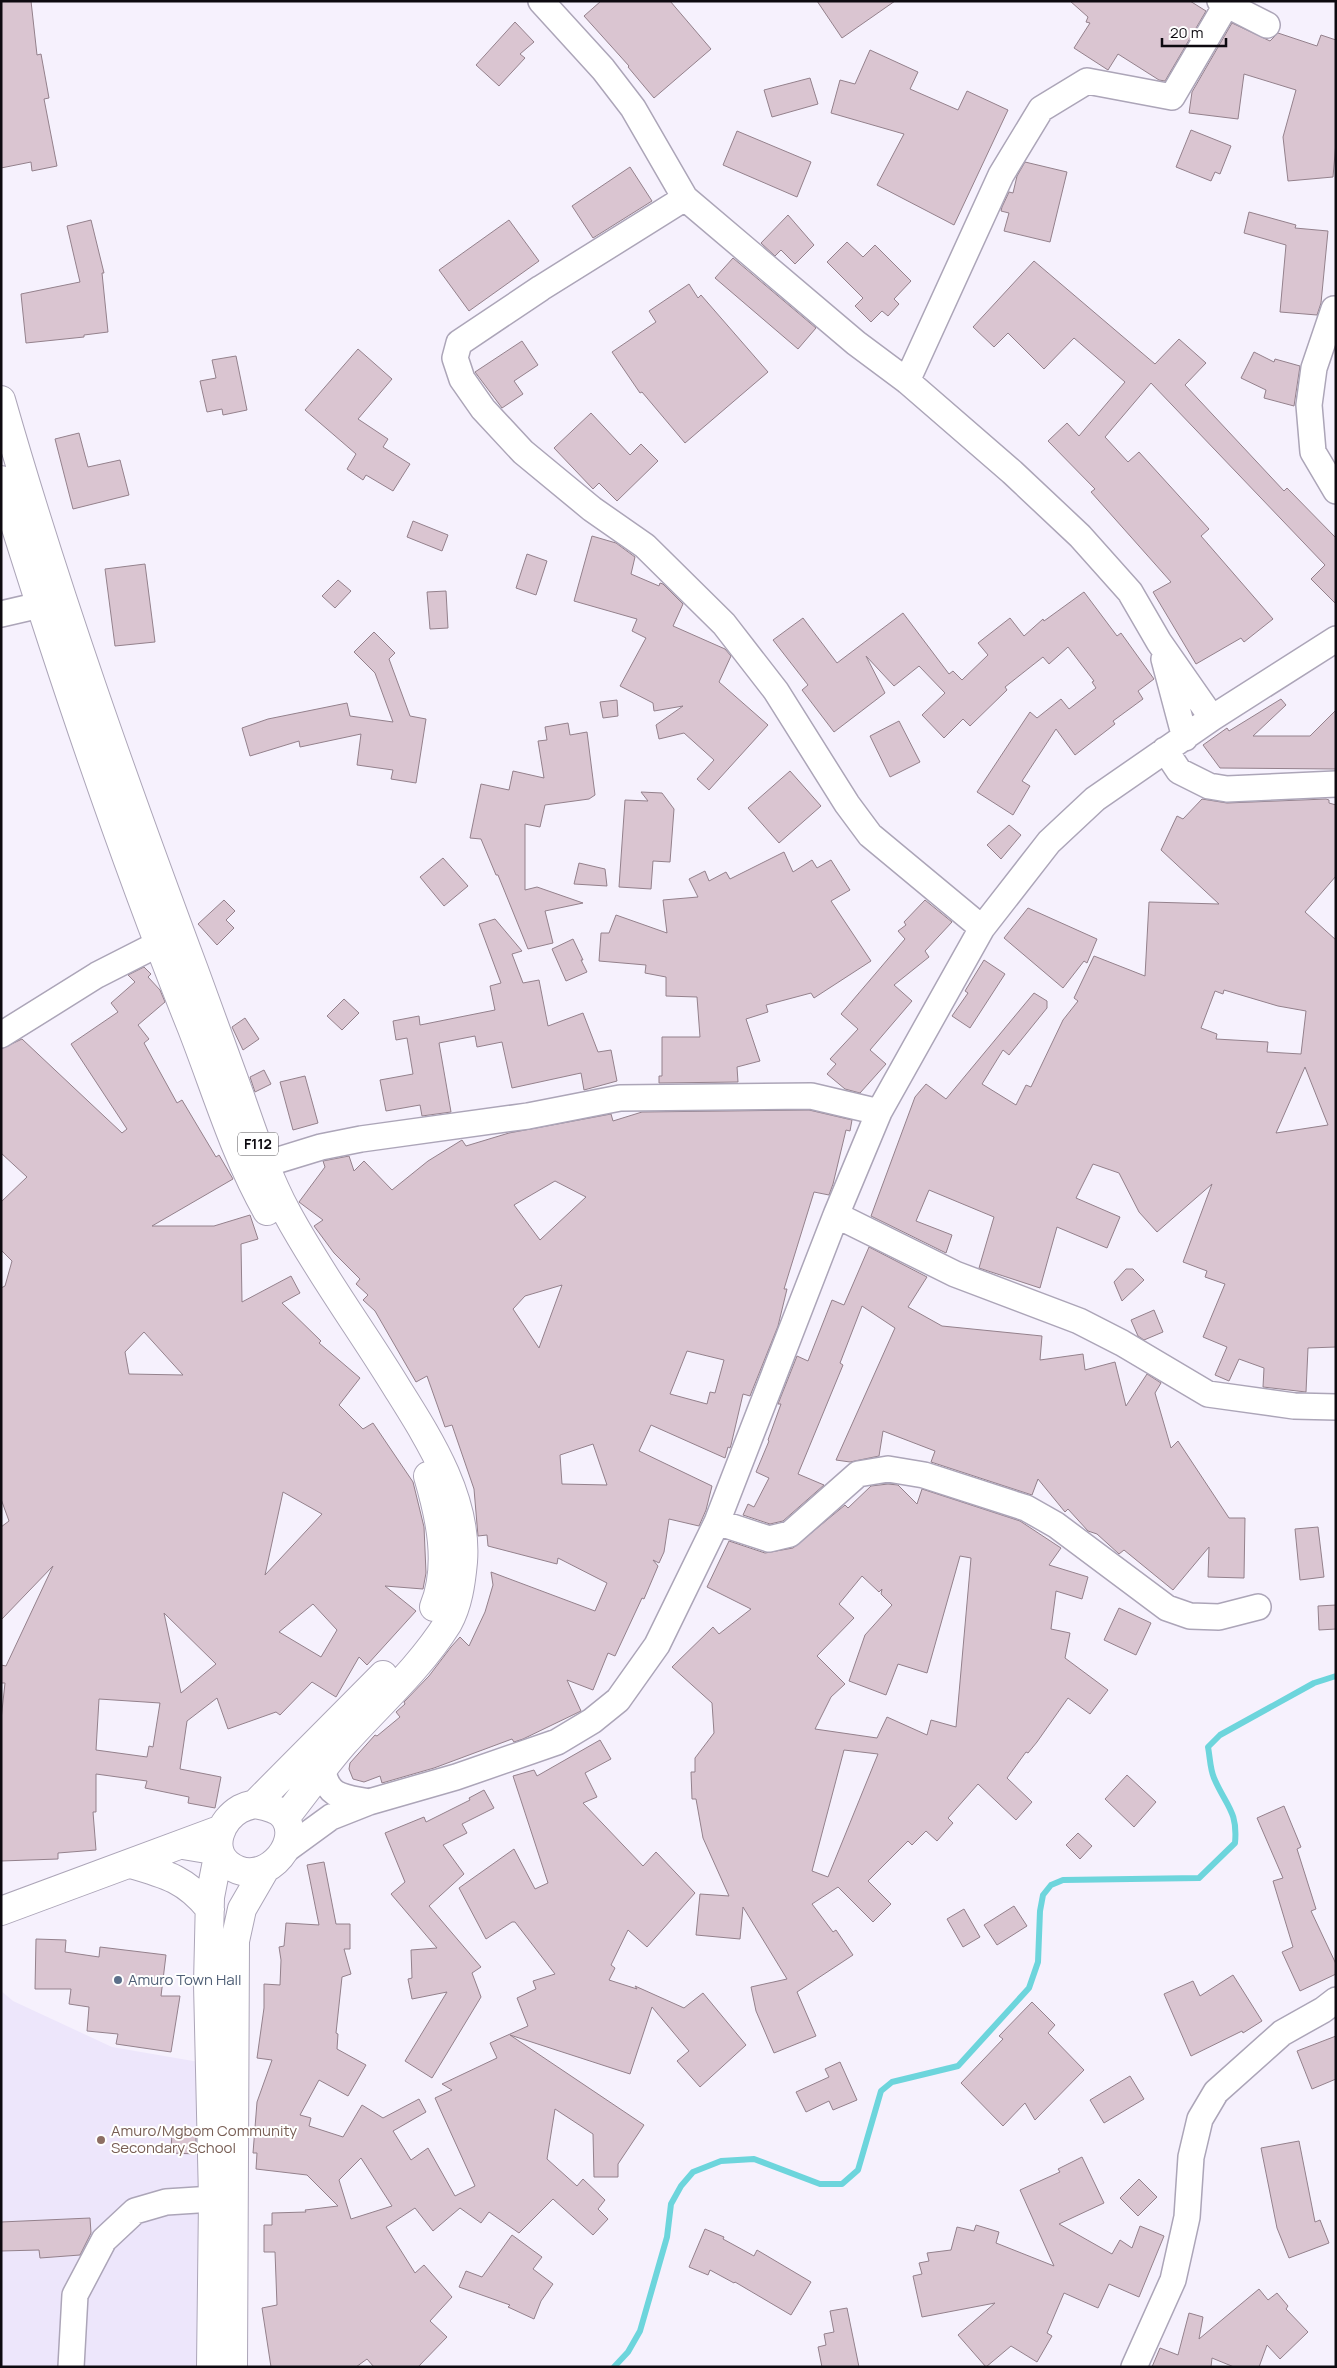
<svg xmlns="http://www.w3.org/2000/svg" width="1337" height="2368" font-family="Manrope,sans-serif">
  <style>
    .education { fill: #ede6fb }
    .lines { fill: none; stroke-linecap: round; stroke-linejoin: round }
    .stream { stroke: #6dd5dc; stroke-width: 6 }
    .building { fill: #dac5d1; stroke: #94818c; fill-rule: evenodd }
    .minor-casing { stroke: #aca5b8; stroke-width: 28 }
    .major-casing { stroke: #aca5b8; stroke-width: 30 }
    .minor { stroke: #fff; stroke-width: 25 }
    .major { stroke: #fff; stroke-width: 28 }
    .service-dot { fill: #5c6f8a; stroke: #fff; stroke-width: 2 }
    .education-dot { fill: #8d6e63; stroke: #fff; stroke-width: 2 }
    .labels { text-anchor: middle; stroke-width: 4; stroke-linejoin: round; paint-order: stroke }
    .shield { fill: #fff; stroke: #565458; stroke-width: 1 }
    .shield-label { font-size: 14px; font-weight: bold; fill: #0d0a10 }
    .service-label { font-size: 15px; fill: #4e5e75; stroke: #fff; text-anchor: start }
    .education-label { font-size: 15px; fill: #785e54; stroke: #fff; text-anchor: start }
  </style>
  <rect width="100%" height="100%" fill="#f6f1fd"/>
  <path class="education" d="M1,1991L13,2001L112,2047L199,2062L204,2367H1Z"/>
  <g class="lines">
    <path class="stream" d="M614,2367L628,2352L640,2331L667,2237L671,2204L681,2186L693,2172L721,2161L754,2159L820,2184H842L858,2170L881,2091L892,2082L958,2066L1029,1988L1038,1962L1040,1911L1043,1895L1051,1885L1063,1880L1199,1878L1235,1843C1238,1811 1226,1806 1214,1778C1210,1769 1210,1757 1208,1747L1220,1735L1314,1683L1336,1676"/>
  </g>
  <path class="building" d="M1,1H31L37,55L41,54L49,98L44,99L57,166L32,171L31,162L1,168Z
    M601,1H670L711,49L654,98L628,67L629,66L584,16Z
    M817,1H895L842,38Z
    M1070,1H1190L1206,11L1165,81L1159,80L1118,54L1108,70L1074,48L1090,23L1086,22L1088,17Z
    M515,22L534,42L520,54L525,58L499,86L476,65Z
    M1232,23L1270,41L1278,33L1317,46L1321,35L1336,40V142L1333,177L1288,181L1283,137L1296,90L1244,74L1238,119L1189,113L1192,92Z
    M870,50L918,72L910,89L958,110L967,91L1008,110L954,225L877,185L904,134L831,113L840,80L855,84Z
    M810,78L818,104L772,117L764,90Z
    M1191,130L1231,146L1220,174L1215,172L1211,181L1176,167Z
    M737,131L811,162L797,197L723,165Z
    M1025,162L1067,172L1050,242L1004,231L1009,213L1001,211L1002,207L1009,192L1013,193L1017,176Z
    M630,167L652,201L593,238L572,206Z
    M1249,212L1296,225L1295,228L1328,231L1321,303L1317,315L1280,312L1286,245L1244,233Z
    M788,215L814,245L795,264L781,250L775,256L761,243Z
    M91,220L104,273H102L108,332L84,335V337L26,343L21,294L80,282L67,226Z
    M509,220L539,261L469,311L439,270Z
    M847,242L863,257L875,245L911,281L894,299L899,304L888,316L882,311L871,322L855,306L863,298L827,262Z
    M733,258L816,328L798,349L715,278Z
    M1034,261L1155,364L1179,339L1206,363L1185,385L1284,491L1287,488L1336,538V604L1311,579L1325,565L1151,383L1105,437L1128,462L1139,452L1209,529L1201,536L1273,619L1244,642L1241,638L1196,664L1153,592L1171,582L1091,492L1095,489L1048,441L1067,423L1079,436L1125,382L1074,338L1044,369L1008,333L994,347L973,327Z
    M689,284L698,298L701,295L768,372L685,443L642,392L640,393L612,352L656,322L649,311Z
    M522,341L538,365L514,381L523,394L502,408L475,372Z
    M358,349L392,379L358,419L388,439L383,447L410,464L393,491L366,475L363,480L347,469L356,454L305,410Z
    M1254,352L1274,362L1275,359L1300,366L1294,406L1264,398L1266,390L1241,378Z
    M236,356L247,410L223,415L222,409L207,412L200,381L216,378L212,360Z
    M591,413L630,455L641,444L658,461L617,501L599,483L593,489L554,448Z
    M79,433L88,467L120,460L129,495L73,509L55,439Z
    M413,521L448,535L442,551L407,537Z
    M592,536L616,543L635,557L631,574L659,586L660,583L663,584L683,604L673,626L725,649L731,656L719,682L768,725L709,790L697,779L714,760L684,733L659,739L656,725L683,706L654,711L653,703L620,686L646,638L632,631L637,619L574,601Z
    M527,554L547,561L536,595L516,588Z
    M145,564L155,642L115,646L105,569Z
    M338,580L351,591L335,608L322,596Z
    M446,591L448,628L430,629L427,592Z
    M1084,592L1117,636L1121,633L1154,679L1138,691L1143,699L1113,721L1115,724L1075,755L1056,729L1022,781L1030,786L1013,815L977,792L1030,712L1037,718L1061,699L1069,709L1096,688L1092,682L1094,681L1068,647L1049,664L1043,657L1005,687L1007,690L970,726L963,719L944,738L922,715L945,693L919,666L894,686L866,656L885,693L834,732L802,690L808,685L773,640L803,618L837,663L903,613L949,674L953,671L962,680L988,655L978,643L1010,618L1024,636L1043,619L1044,621Z
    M374,632L395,653L389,659L410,716L426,719L416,783L391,779L393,770L357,765L361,734L300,747L299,741L250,756L242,728L268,719L347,703L350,716L393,722L375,673L354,652Z
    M1281,699L1286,705L1253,736H1310L1336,710V769L1220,768L1203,745L1227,728L1229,731Z
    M617,700L618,716L603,718L600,702Z
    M899,721L920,762L890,777L870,736Z
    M568,723L570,735L587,732L595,795L589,799L545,805L540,827L525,824V890L537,887L583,903L545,911L553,943L528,949L498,875H496L481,839L470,838L481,784L509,790L513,771L544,778L538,741L547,740L545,727Z
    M790,771L821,806L779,843L748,808Z
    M641,792L662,793L674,809L670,862L653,861L651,889L619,887L625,800L648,801Z
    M1202,799L1227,803L1326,799L1329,800V803L1336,805V876L1305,912L1336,940V1347L1308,1348L1306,1392L1263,1387L1264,1368L1239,1359L1229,1381L1215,1375L1227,1347L1203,1337L1225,1284L1205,1277L1207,1271L1183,1262L1212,1184L1157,1232L1139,1212L1119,1173L1093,1164L1076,1198L1120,1217L1107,1248L1057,1227L1040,1288L979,1268L994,1217L929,1190L916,1221L952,1235L946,1253L871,1216L915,1097L926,1084L946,1099L1034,993L1047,1001V1008L1009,1055L1003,1050L982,1084L1016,1105L1026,1085L1031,1087L1063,1020L1078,1001L1074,998L1094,956L1145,976L1149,902L1219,904L1161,850L1177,816L1183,819ZM1224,990L1278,1006L1306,1011L1301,1054L1267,1052L1268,1042L1216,1039L1217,1034L1201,1028L1215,991L1223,994ZM1305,1067L1328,1125L1276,1133Z
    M1009,825L1021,835L1001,859L987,845Z
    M784,852L793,872L812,860L817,868L831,860L850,890L831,901L871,961L814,998L811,993L766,1005L768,1012L746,1019L760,1061L737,1067L738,1082L659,1083V1076H662V1037H700L697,997L666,996V977L645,973L646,965L599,961L601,933H609L616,915L667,933L663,900L698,897L689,879L705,871L709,881L726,872L730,879Z
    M443,858L468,886L444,906L420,877Z
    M579,863L605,869L607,886L574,884Z
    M224,900L235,911L226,920L234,928L217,945L198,924Z
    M925,900L952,922L925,951L929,957L894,985L912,1001L870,1050L886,1064L860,1093L845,1089L827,1074L836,1064L830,1059L858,1029L841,1014L905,939L898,931L906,925L904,922Z
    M1028,908L1097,939L1087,963L1084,961L1063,988L1004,938Z
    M495,919L522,951L512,954L523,983L539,980L548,1026L583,1013L598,1052L611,1050L617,1081L584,1090L581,1073L512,1088L502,1042L477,1047L475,1036L439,1043L451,1112L422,1116L420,1105L386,1111L380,1080L413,1074L407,1038L396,1040L393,1021L419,1016L420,1025L495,1010L490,986L501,983L479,924Z
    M573,939L583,960H581L587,972L566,981L552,949Z
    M984,960L1005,974L970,1028L952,1016L968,993L965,991Z
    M144,967L151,974L148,977L160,990L165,1002L138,1025L149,1039L144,1043L177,1103L182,1100L216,1157L219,1155L233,1179L152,1226H214L250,1215L258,1239L241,1244L242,1302L291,1276L300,1293L282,1303L321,1341L319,1343L360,1378L339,1405L363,1429L373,1423L413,1482L424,1527L426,1573L423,1589L385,1586L416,1611L367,1665L359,1657L336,1697L312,1682L280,1715L276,1712L228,1729L217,1698L187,1721L180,1769L221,1777L215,1808L188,1803L189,1797L145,1788L147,1781L96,1774V1812H93L96,1850L58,1853V1859L1,1861V1720L5,1683H1V1665L6,1666L53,1566L1,1620V1527L9,1521L1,1499V1288L5,1286L12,1261L1,1250V1202L27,1177L1,1153V1049L22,1039L122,1133L127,1129L71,1044L118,1012L111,1003L135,982L128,975ZM144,1332L183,1375L129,1374L125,1352ZM283,1492L322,1514L265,1575ZM313,1604L337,1630L321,1657L279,1632ZM164,1613L216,1664L181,1693ZM99,1699L160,1703L153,1747L149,1746L147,1757L96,1750Z
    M344,999L359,1013L342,1030L327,1016Z
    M245,1018L259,1039L243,1050L232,1027Z
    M264,1070L271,1084L255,1092L250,1077Z
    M305,1076L318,1123L293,1130L280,1082Z
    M809,1110L852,1120L850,1131L846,1130L833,1184L829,1195L814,1192L784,1289H787L778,1326L750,1396L743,1394L731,1445L730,1448L728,1447L725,1458L651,1425L639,1451L712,1486L706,1510L699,1526L669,1519L664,1552L659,1563L653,1560L658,1566L644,1599L642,1598L615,1656L608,1653L593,1690L567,1680L581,1711L523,1739L514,1742L512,1739L434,1768L382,1783L380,1776L364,1782L353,1779L349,1769L350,1763L375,1735L377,1736L400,1717L396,1712L405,1704L404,1702L429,1676L451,1647L460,1637L469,1646L485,1612L493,1585L491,1572L595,1611L607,1583L558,1558L557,1564L488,1546L487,1535L478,1536L474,1489L452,1425L445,1427L427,1376L416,1382L375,1311L363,1300L368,1295L356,1284L360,1279L334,1253L314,1226L323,1220L299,1202L325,1167L323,1161L349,1156L354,1171L364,1161L392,1190L428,1161L462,1140L466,1146L509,1133L611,1114L613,1121L642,1112ZM555,1181L586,1197L540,1240L514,1205ZM562,1285L539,1348L513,1309L525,1296ZM687,1351L724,1360L715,1393L710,1392L707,1404L670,1394ZM593,1444L607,1485L562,1484L560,1455Z
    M869,1247L927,1277L908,1307L942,1326L1042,1336L1040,1360L1083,1354L1085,1370L1115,1362L1126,1406L1147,1374L1161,1383L1155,1393L1171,1448L1178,1441L1229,1518H1245L1244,1578L1208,1577L1209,1547L1173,1590L1124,1550L1119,1554L1097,1534L1088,1531L1068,1509L1065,1512L1038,1479L1032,1495L931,1462L935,1451L883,1431L879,1456L850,1462L836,1460L895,1328L862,1306L840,1363L843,1365L798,1474L824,1485L783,1521L770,1524L743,1515L748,1504L754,1507L769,1478L756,1472L769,1441L768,1440L781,1404H778L797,1356L808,1361L832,1300L844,1305Z
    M1126,1269H1133L1144,1280L1122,1301L1114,1282Z
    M1154,1310L1163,1332L1144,1340L1138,1336L1131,1320Z
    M888,1484L898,1485L917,1504L922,1489L1020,1521L1061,1548L1049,1565L1088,1577L1082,1599L1056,1591L1051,1629L1070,1633L1065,1658L1108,1690L1090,1714L1068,1698L1037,1742L1028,1753L1026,1752L1007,1778L1032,1802L1016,1820L978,1784L948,1818L953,1823L937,1841L926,1831L912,1845L908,1841L868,1881L891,1904L873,1922L838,1887L812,1904L833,1932L836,1930L853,1955L797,1992L816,2036L774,2053L756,2011L751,1987L787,1979L743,1907L740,1939L696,1935L700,1894L729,1896L703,1838L696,1799H692L691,1772H695V1758L714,1733L712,1703L672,1667L713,1627L719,1634L751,1609L707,1587L729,1541L765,1553L793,1548L845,1505L848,1508L871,1486ZM960,1556L971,1558L956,1727L931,1720L927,1735L887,1717L877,1738L815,1729L831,1697L845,1684L817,1656L854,1618L839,1604L862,1576L879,1592L882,1589L881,1594L892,1605L865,1635L849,1681L886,1695L898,1664L927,1673ZM844,1750L878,1754L828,1877L812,1871Z
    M1318,1527L1324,1577L1300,1580L1295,1529Z
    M1336,1605V1629L1319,1630L1318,1606Z
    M1119,1608L1151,1623L1136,1655L1104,1640Z
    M600,1740L611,1759L585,1773L597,1797L583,1803L643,1866L656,1852L695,1893L647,1947L628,1930L611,1965L615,1968L609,1980L637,1989L635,1986L684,2008L703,1993L746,2045L700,2087L677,2061L689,2051L652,2007L630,2074L510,2035L644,2125L618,2164V2177H594L593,2134L555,2109L547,2159L577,2186L583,2179L605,2200L598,2209L608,2219L593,2235L553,2199L519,2233L489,2212L481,2223L460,2208L433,2231L415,2208L386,2227L415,2273L424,2265L452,2297L430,2321L447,2337L418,2367H374L367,2359L356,2367H271L262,2308L277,2305L275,2252H264V2225H272V2213L306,2212L305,2210L338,2206L307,2175L256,2169L257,2153H253L257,2102L272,2060L257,2058L264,2008V1984L280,1985L281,1960L279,1947L284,1946L286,1923L319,1925L307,1865L324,1862L336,1924H350V1949H344L351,1974L342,1977L336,2033L338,2034L337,2049L366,2065L348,2096L319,2080L300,2115L311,2118L309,2126L343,2137L362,2105L383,2118L419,2099L426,2112L393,2131L411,2160L428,2148L455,2196L475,2186L435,2098L452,2090L442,2084L497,2058L490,2043L528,2026L517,1998L536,1989L533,1981L555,1974L515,1922H512L486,1939L459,1888L514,1849L535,1889L548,1883L513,1776L534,1770L537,1776ZM361,2158L392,2206L351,2219L339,2180Z
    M1127,1775L1156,1802L1134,1827L1105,1799Z
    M484,1790L494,1808L462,1824L467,1833L443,1845L464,1874L429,1906L481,1967L472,1973L481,1997L432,2078L405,2061L447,1992L412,1999L408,1979L412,1978L411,1950L437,1948L391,1894L405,1882L385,1833L424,1817L426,1822L470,1800L469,1798Z
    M1284,1806L1301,1847L1297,1849L1316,1909L1311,1911L1336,1964V1974L1300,1991L1282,1952L1293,1947L1273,1881L1283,1878L1257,1818Z
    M1078,1833L1092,1846L1080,1859L1066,1845Z
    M1014,1906L1027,1926L997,1945L984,1925Z
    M964,1909L980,1937L963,1947L947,1919Z
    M36,1939L66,1940L65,1952L99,1957L100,1947L166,1955L161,1996H180L171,2052L116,2044L118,2034L87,2031L89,2007L69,2004L71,1989H35Z
    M1233,1975L1262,2021L1243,2033L1242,2031L1191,2056L1164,1994L1193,1981L1200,1996Z
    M1032,2002L1055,2025L1048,2033L1084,2070L1035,2120L1025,2103L1003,2126L961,2083L1003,2039L999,2036Z
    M1336,2036V2079L1312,2089L1297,2051Z
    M840,2062L857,2100L833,2110L829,2101L806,2112L796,2092L829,2077L825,2069Z
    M1130,2076L1144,2099L1104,2123L1090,2100Z
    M172,2130L196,2131V2154L171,2153Z
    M1299,2141L1315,2222L1320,2220L1329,2243L1289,2258L1277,2228L1261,2148Z
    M1082,2157L1104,2203L1059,2224L1112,2254L1120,2240L1132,2248L1140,2226L1164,2236L1139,2297L1109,2284L1098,2308L1064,2293L1047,2333L1052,2336L1037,2362L1011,2346L986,2367L958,2335L995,2303L922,2317L913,2276L922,2274L919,2263L929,2261L927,2253L951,2250L957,2227L974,2231L976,2225L999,2232L996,2243L1054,2266L1020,2190L1060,2172L1058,2169Z
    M1139,2179L1157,2197L1138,2216L1120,2198Z
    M90,2218L91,2233L80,2255L40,2258L39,2250L1,2251V2222Z
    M705,2229L724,2237L723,2239L754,2256L757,2250L811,2282L791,2315L735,2282L734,2283L710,2270L708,2275L689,2267Z
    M512,2235L542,2257L533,2269L553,2284L541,2301L534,2319L508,2307L510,2305L459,2287L466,2271L482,2277Z
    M1259,2289L1268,2300L1277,2293L1288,2306L1286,2309L1308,2332L1280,2359L1267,2345L1259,2367H1234L1212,2358L1211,2367H1152L1160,2348L1178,2355L1189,2313L1203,2317L1199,2339Z
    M847,2308L859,2367H822L818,2347L826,2345L824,2334L834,2332L830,2311Z"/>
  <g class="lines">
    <defs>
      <path id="minor" d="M541,1L603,69L633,108L685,198L856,343L907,381L1012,472L1080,536L1130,592L1159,642L1212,718
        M1220,1L1267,25
        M685,198L541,288L459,343L455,358L462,379L483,409L523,452L592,509L645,546L724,624L776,691L847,804L870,835L982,928
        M1334,309L1314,368L1309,405L1313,452L1336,491
        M907,381L1001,175L1041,109L1087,81L1172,97L1226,5
        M1,614L40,605
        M1164,659L1185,738
        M1165,750L1179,771L1209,786L1227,789L1336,784
        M1,1035L97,975L158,944
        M246,1170L321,1147L361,1139L528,1116L620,1098L811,1096L879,1112
        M836,1215L955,1274L1079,1321L1122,1343L1208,1394L1294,1406L1336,1407
        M717,1522L769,1539L790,1534L858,1474L888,1469L924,1475L1026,1508L1056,1525L1167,1608L1190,1616L1219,1617L1258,1607
        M323,1770C327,1798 345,1797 369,1802
        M283,1852L331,1817L369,1802L456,1777L557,1742L592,1721L618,1700L657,1645L717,1522L836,1215L879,1112L982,928L1049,842L1095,799L1212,718L1336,639
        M71,2367L75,2295L104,2240L135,2211L166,2202L213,2199
        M1134,2367L1173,2280L1187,2217L1191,2157L1200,2119L1216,2092L1282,2033L1323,2010L1336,2000"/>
      <path id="major" d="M1,400C56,592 124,782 194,970C209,1012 225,1054 240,1096C254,1136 267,1176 287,1213C320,1274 361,1329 397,1388C429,1439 468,1499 463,1562C461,1583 458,1605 448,1623C420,1668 379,1704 344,1743C323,1767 305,1793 285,1818
        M1,480C58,664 119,847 191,1026C215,1087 235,1155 267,1211
        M428,1476C440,1517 451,1565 434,1607
        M255,1804L383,1675
        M255,1804C265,1806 279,1808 285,1818C303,1845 261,1891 228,1864C209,1848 221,1820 240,1809C244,1807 250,1805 255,1804Z
        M183,1845L219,1851L210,1897L208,1984L213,2199L211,2367
        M131,1864C166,1874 187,1880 210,1909
        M1,1911L222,1829
        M233,2367L235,1941L242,1909L264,1871"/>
    </defs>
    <use href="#minor" class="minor-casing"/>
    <use href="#major" class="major-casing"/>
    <use href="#minor" class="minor"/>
    <use href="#major" class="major"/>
  </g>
  <circle class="service-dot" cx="118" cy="1980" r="5"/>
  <circle class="education-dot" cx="101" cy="2140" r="5"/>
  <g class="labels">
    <rect class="shield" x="238" y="1132.5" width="40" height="23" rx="4"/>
    <g class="shield-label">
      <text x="258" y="1149">F112</text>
    </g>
    <g class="service-label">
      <text x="128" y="1985">Amuro Town Hall</text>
    </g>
    <g class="education-label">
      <text x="111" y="2136">Amuro/Mgbom Community<tspan x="111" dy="17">Secondary School</tspan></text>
    </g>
  </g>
  <rect width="1337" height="2368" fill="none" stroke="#0d0a10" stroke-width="5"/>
  <path d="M1162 38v8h64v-8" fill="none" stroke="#0d0a10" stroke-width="2.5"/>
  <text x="1170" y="38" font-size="15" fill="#0d0a10" stroke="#ffffff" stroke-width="4" paint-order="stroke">20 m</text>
</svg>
